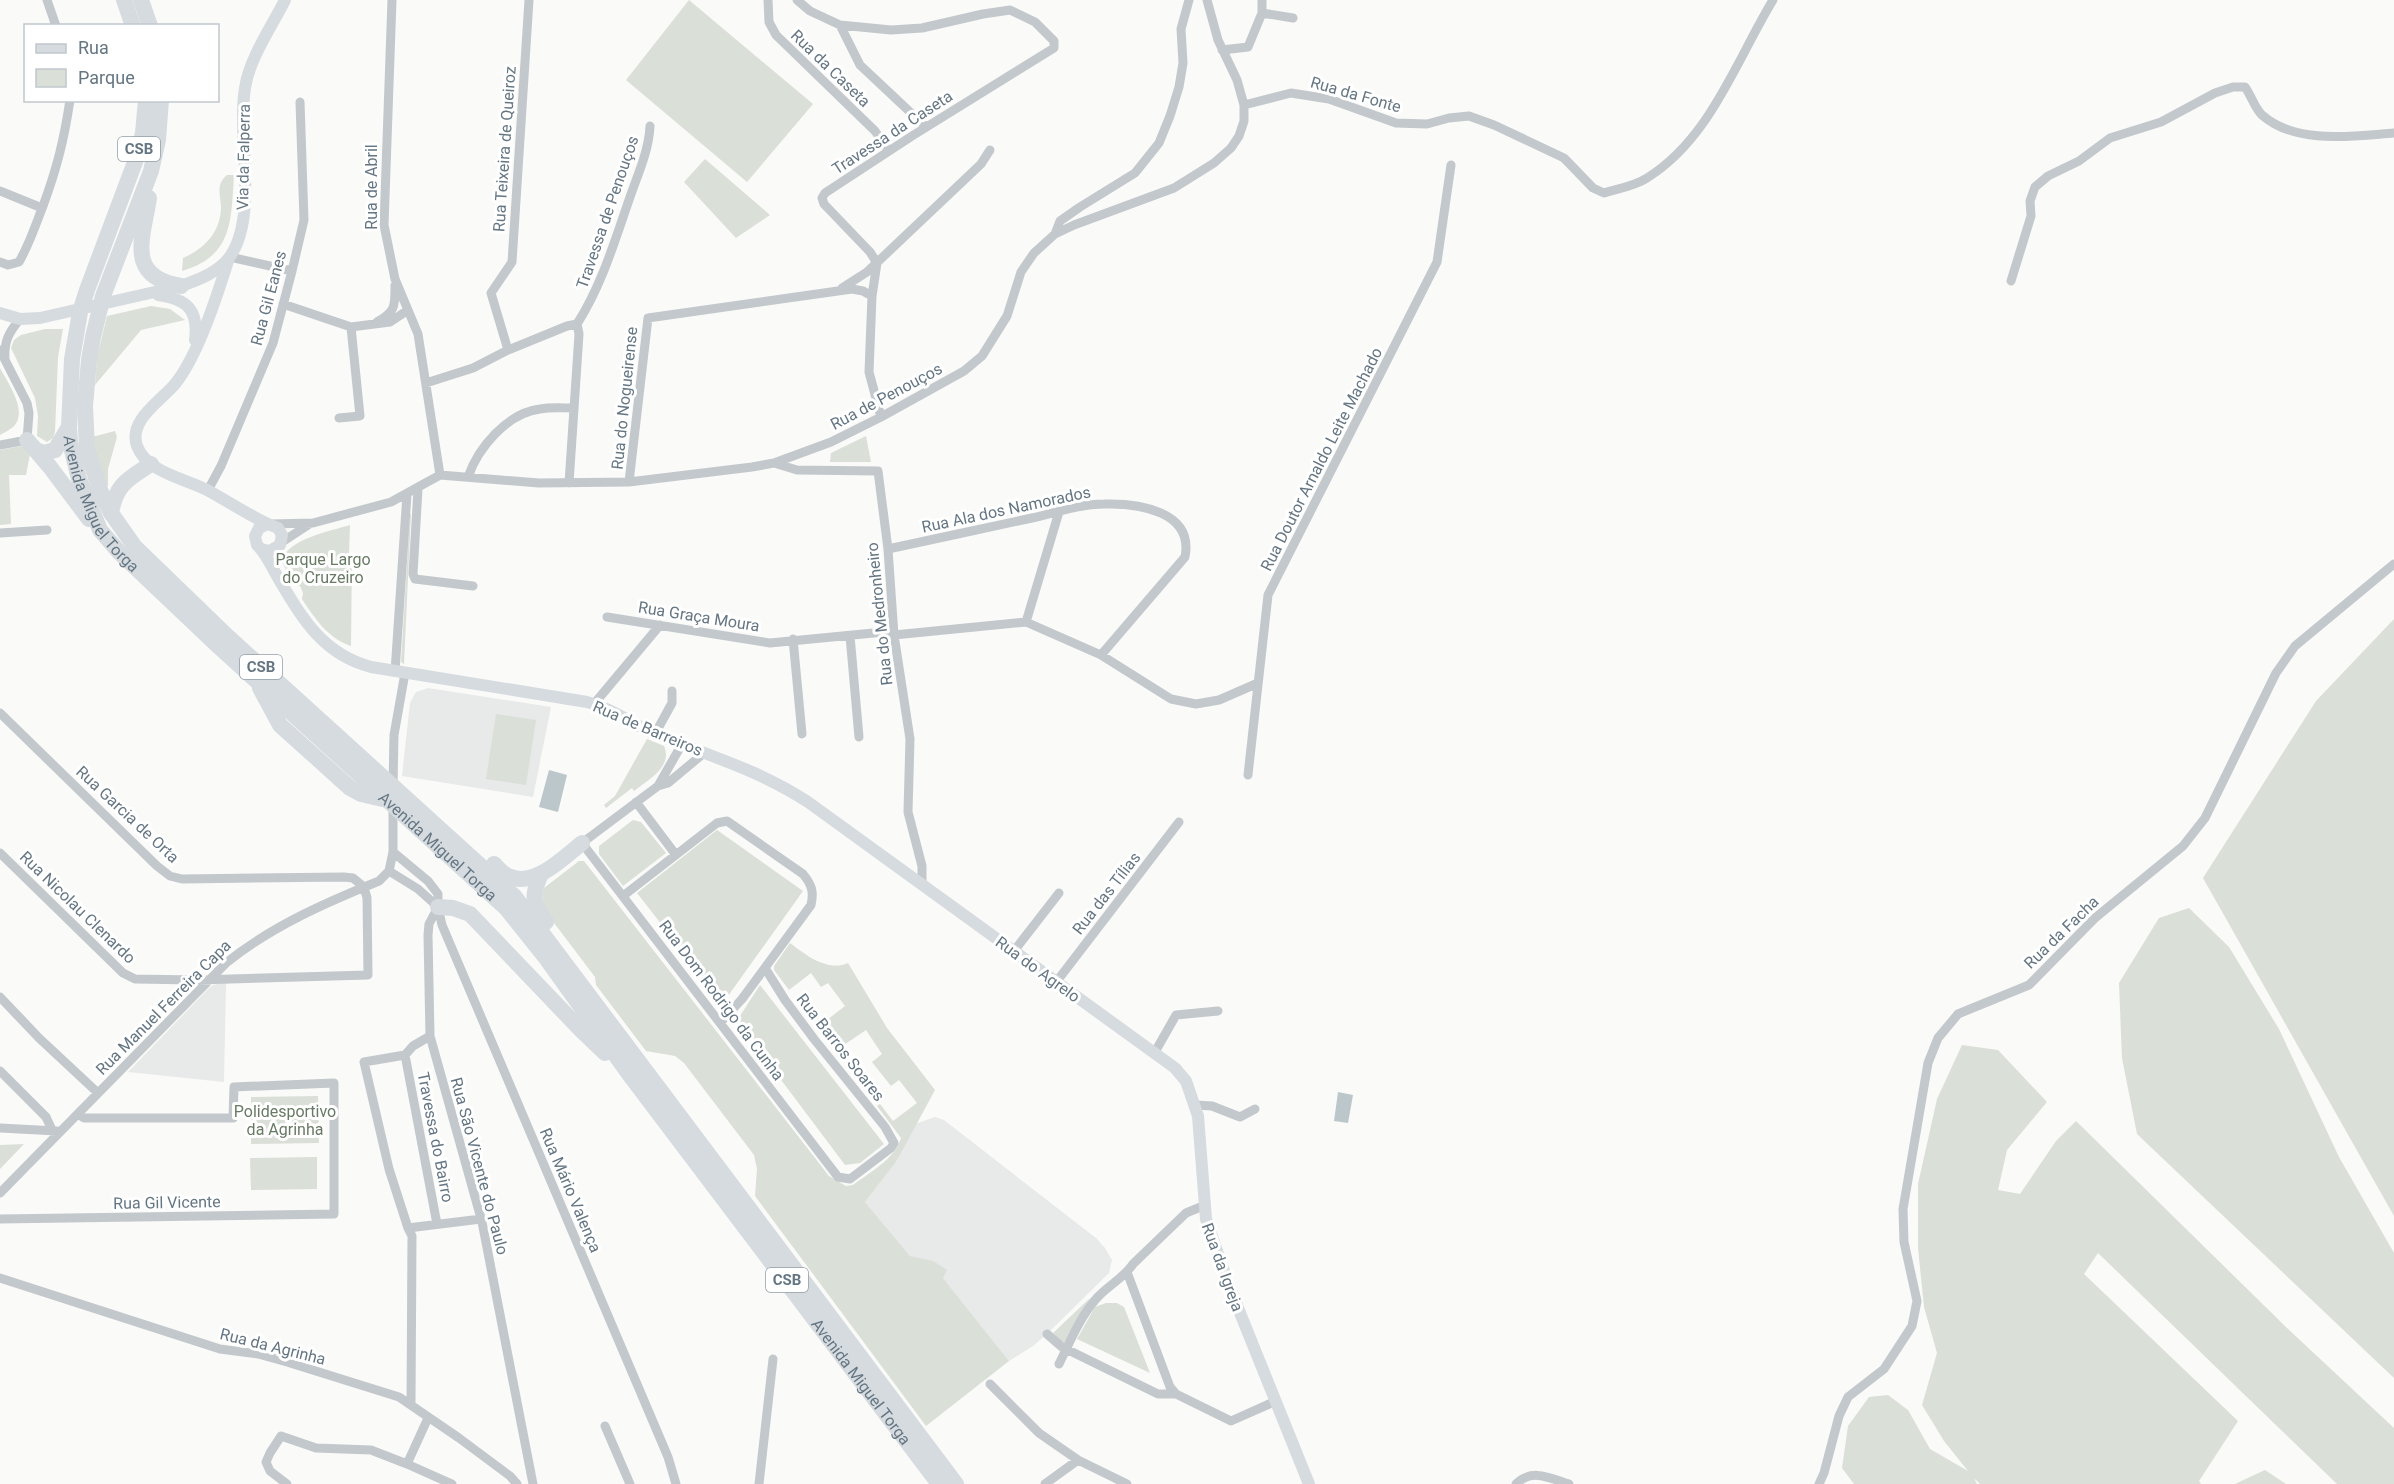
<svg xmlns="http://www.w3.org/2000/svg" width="2394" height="1484" font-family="Roboto,sans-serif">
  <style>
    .built { fill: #e8e9e9 }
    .green { fill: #dadfd7 }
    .water { fill: #bbc7cb }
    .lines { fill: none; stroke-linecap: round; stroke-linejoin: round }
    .street { stroke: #c3c8cc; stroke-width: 9 }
    .secondary { stroke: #d6dbdf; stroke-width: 12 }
    .highway { stroke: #d6dbdf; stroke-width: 16 }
    .labels { text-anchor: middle; stroke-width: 6; stroke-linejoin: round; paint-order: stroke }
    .shield { fill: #fff; stroke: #939fa8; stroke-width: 1.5 }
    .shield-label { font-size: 15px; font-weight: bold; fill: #657683 }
    .street-label { font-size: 16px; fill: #657683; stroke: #fff }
    .park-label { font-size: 16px; fill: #687a64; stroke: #fff }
  </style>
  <rect width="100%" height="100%" fill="#fafaf8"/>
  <path class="built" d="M428,688L551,707L533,797L402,776L410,703L416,692Z
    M226,982L224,1082L128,1072L209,988L213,985Z
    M935,1117L944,1120L1096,1238L1105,1248L1112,1260L1109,1273L1047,1334L1033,1346L1009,1361L943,1278L920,1259L910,1256L865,1202L896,1162L915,1124Z"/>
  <path class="green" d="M689,0L813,104L747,182L626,80Z
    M705,159L770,215L736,238L684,182Z
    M227,175H234C231,221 233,256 182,271L183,258C206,248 221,231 221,206C220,194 216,184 227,175Z
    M151,306L170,309L185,320L141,330L95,385L97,357L107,316Z
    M45,329H63L58,357L55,432L53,438L47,442L37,436L38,416L35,398L11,348L14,340L21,335Z
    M0,368C8,383 29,412 13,427C9,430 4,433 0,435Z
    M115,431L117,437L108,469V487L99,471L92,437Z
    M866,436L871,462H830L831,453Z
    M21,446L27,448L30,454L26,475H9L11,524L0,525V450Z
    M410,514H411L404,664L401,662Z
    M350,525L349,555H352L351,646C329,639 315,619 302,599L303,593L300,586L294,585L282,562C285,539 332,531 350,525Z
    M2394,619V1216L2203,878L2316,701Z
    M496,714L536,720L526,785L486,779Z
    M647,739L664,746C673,767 648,780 634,791L632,788L606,808L604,805L615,796Z
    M633,820L641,822L666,853L623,886L599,854V846Z
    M717,830L803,891L723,1003L637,893Z
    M579,861H584L829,1176L846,1186L853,1185C870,1172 895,1159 901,1138L877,1106L880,1104L893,1121L917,1103L899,1080L891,1086L872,1062L882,1054L866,1030L835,1051L811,1019L816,1015L823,1023L845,1006L828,983L821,987L811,973L789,990L774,970V966L790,943C806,955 827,972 848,963L887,1028L935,1090L896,1162L865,1202L910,1256L933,1261L947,1270L943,1278L1009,1361L926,1426L755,1196L757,1169L754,1155L684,1063L675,1056L646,1051L596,985L595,977L545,911L542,894L544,888Z
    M2189,908L2229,947L2279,1029L2339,1157L2394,1253V1378L2137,1134L2122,1058L2119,983L2159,918Z
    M760,985L884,1144L860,1163L845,1165L739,1024L738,1019Z
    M1962,1045L1998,1050L2047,1102L2007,1150L1998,1190L2020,1194L2056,1141L2076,1121L2287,1328L2394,1428V1484H2337L2098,1253L2084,1274L2238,1421L2199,1481L2201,1484H1980L1974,1478L1977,1484H1854L1842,1468L1848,1426L1869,1397L1888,1395L1908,1410L1930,1449L1968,1471L1944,1441L1922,1405L1937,1353L1924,1307L1918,1248V1184L1937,1099Z
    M318,1096L319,1143L251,1144V1097Z
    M24,1144L0,1169V1145Z
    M317,1157V1189L251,1190L250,1158Z
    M1090,1298L1065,1342H1061L1053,1333Z
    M1106,1303H1117L1124,1307L1150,1373L1077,1339L1095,1307Z
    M2265,1470L2286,1484H2235Z"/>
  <path class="water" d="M549,770L567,775L558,812L539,807Z
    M1338,1092L1353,1095L1348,1123L1334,1121Z"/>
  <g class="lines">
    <path class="street" d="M47,0L56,26
      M392,0L384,225L395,279L418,334L440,475
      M768,0L769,22L776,35L875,131L889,151
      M797,0L810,11L840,25L891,30L922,28L983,14L1010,10L1035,22L1054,41V48L912,136L825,193L822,198L824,204L870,252L877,263
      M1262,13V0
      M840,25L860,65L926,127
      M1222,50L1248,47L1262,13L1293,18
      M1244,105L1291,93L1329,99L1396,123L1427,124L1449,118L1469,116L1494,125L1564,158L1593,188L1604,193C1617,189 1635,186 1647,178C1710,139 1736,61 1773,0
      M0,191L42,208
      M1055,234L1060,221L1080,207L1135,173L1159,143L1170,116L1179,87L1183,63L1181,29L1189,0
      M230,257L292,271
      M0,262L8,265L19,262C30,243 35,226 43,206C57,168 64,140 70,100
      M877,263L872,296L869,372L881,417
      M2011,281L2031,216L2030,201L2035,187L2048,176L2079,161L2110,138L2161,122L2215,93L2233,87H2245C2251,95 2255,109 2262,115C2296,145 2353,136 2394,133
      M842,288L867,272L981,164L990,150
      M283,304L351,327L390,322L408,310
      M377,322C396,311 395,306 395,285
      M0,350L27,403L29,413L27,440L0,445
      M508,350L491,293L512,262L529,0
      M5,358C4,341 9,332 20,319
      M426,383L473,368L508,350L567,326L577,324
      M339,418L360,416L351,327
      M774,463L797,470L878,471L888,549L894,635L910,739L908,812L922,866V884
      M468,477C478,448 507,413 540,409C551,407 562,408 573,408
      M629,482L648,318L852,289L863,291L872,296
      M569,483L579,334L577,324C602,285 615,240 630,197C638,174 649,150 650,126
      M418,489L413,574L415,579L473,586
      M208,490L221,466L273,343L292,271L304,220L300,102
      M271,524L313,523L391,502L440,475L539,483L629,482L752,467L774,463L831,442L881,417L964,371L982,356L1007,316L1021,272L1034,253L1055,234L1074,225L1174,188L1214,163L1231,148L1239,136L1244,121V105L1237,80L1218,40L1207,0
      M0,533L47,530
      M282,542L308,525
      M888,549C936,539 984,528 1032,518C1054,513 1080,504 1104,504C1138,503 1194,511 1185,557L1101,655
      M607,617L770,643L894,631
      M1026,622L1059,512
      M894,635L1026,622L1101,655L1171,699L1196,704L1219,700L1258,683
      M850,636L859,737
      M793,639L802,734
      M395,672L407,494
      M594,704L660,625
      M0,713L157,866L170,876L182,879L344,877L353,878L364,887L367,898L368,975L197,980L135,979L123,973L0,853
      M655,734L672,703V691
      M682,744L658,786L582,843L838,1177L850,1179L891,1148L894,1143L885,1127L814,1039L785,1000L765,968
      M1248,775L1268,595L1437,262L1451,165
      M393,786L394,735L405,673
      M658,786L668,783L704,753
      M636,802L676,855
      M393,852L428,881L438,894V907L442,925L668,1457L676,1484
      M389,871L418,889L438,907
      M623,896L717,823L727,821L803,874C812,885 814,892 811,905L742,999L721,1022
      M438,907L429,924L428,935L430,1036L482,1222L533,1484
      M1014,951L1059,893
      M1057,981L1179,822
      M0,997L39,1038L98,1093
      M430,1036L413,1046L405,1055L364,1062L389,1169L408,1228L481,1219
      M1155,1052L1176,1015L1218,1011
      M405,1055L437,1224
      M0,1071L46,1117L52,1130
      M1196,1105L1212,1106L1240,1117L1255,1109
      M0,1128L57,1131
      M0,1193L226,963C272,926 325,903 379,881L389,871L393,852V806
      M0,1219L334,1214V1083L234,1087L233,1118H84L78,1114
      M408,1228L412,1236L411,1405
      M1127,1272L1170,1387L1176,1394L1231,1421L1276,1401
      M0,1278L220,1349L258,1354L287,1362L399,1397L459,1438L510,1476L517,1484
      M1047,1334L1062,1347L1158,1394H1176
      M1059,1364C1070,1342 1080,1317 1096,1299C1107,1286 1124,1278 1133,1264L1186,1213L1203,1206
      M990,1384L1039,1433L1078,1460
      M605,1426L630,1484
      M407,1464L452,1484
      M287,1484L270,1471L266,1462L270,1453L281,1436L316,1448L371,1450L407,1464L428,1418
      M759,1484L773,1359
      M1045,1484L1078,1460L1127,1484
      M1516,1484C1532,1468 1550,1478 1569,1484
      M1819,1484L1824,1473L1839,1416L1848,1397L1884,1369L1912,1326L1917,1301L1904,1242L1903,1209L1928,1063L1938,1038L1958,1014L2029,985L2095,918L2183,846L2205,818L2276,673L2295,646L2394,564"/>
    <path class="secondary" d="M229,258C218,293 198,356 175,384C161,401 128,420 137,446C147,473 187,479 209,491C229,502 247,514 268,524
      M158,295C187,299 199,310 195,340
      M0,313L20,319L40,318L181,286C198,280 220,272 231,255C258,213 237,136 245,88C249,59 272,26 285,0
      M261,549L270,551L280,545L282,535L278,528L268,524L259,528L255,536L257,545C266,553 271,566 277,576C302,618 322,654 371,667L587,702C614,709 633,725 658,735C712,757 759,770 808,802L1175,1068L1186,1081L1198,1116L1206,1219L1228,1283L1309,1484"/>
    <g class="highway">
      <path d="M124,0L133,26"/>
      <path d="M141,0L150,26"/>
      <path id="s1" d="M146,100L143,133L138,154L87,290L80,312L72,359L69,427L70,442L79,479L100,530L119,552L216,644L506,908L546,958L632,1078L939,1484"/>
      <path d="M161,100L158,140L151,171L103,296L93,337L89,360L85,406L87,449L100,490L111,513L135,547L226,635L515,897L956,1484"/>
      <path d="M149,198C143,238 125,277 181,286"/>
      <path d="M27,440L50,467L89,519"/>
      <path d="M36,450L44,453L55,450L69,427"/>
      <path d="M111,513C116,484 128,479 151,464"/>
      <path d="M260,688L280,725L350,788L361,794L387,800"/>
      <path d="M494,864C498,868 503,874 508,876C534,889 564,857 582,843"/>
      <path d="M541,874C531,896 532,902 546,922"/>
      <path d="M438,907L453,908L470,914L581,1030L605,1053"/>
    </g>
  </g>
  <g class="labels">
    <g class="shield">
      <rect x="118" y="137" width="42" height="24" rx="4.5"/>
      <rect x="240" y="655" width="42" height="24" rx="4.5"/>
      <rect x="766" y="1268" width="42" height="24" rx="4.5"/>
    </g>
    <g class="shield-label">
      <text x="139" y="154">CSB</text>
      <text x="261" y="672">CSB</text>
      <text x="787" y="1285">CSB</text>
    </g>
    <g class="street-label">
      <text transform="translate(831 68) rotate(44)" y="6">Rua da Caseta</text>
      <text transform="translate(1356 94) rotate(16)" y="6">Rua da Fonte</text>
      <text transform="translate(892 132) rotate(-33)" y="6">Travessa da Caseta</text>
      <text transform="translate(504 149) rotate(-86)" y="6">Rua Teixeira de Queiroz</text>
      <text transform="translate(243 157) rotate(-89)" y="6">Via da Falperra</text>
      <text transform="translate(371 187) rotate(-90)" y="6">Rua de Abril</text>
      <text transform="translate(607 212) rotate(-71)" y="6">Travessa de Penouços</text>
      <text transform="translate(268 298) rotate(-75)" y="6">Rua Gil Eanes</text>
      <text transform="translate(886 396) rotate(-28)" y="6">Rua de Penouços</text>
      <text transform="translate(624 398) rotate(-84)" y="6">Rua do Nogueirense</text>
      <text transform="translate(1321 459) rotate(-63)" y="6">Rua Doutor Arnaldo Leite Machado</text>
      <text dy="6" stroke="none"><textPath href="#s1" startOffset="424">Avenida Miguel Torga</textPath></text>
      <text transform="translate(1006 509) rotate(-12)" y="6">Rua Ala dos Namorados</text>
      <text transform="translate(879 614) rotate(-96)" y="6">Rua do Medronheiro</text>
      <text transform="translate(699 616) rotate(9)" y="6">Rua Graça Moura</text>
      <text transform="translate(648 728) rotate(23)" y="6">Rua de Barreiros</text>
      <text transform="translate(128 814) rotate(43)" y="6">Rua Garcia de Orta</text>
      <text dy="6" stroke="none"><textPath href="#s1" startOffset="910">Avenida Miguel Torga</textPath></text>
      <text transform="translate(1106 893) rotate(-52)" y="6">Rua das Tílias</text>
      <text transform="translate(78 907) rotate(44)" y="6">Rua Nicolau Clenardo</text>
      <text transform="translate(2061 932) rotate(-44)" y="6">Rua da Facha</text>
      <text transform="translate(1038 969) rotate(36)" y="6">Rua do Agrelo</text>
      <text transform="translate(722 1000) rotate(53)" y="6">Rua Dom Rodrigo da Cunha</text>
      <text transform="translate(163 1007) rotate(-45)" y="6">Rua Manuel Ferreira Capa</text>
      <text transform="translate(841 1047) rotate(52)" y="6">Rua Barros Soares</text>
      <text transform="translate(436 1137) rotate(79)" y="6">Travessa do Bairro</text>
      <text transform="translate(480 1166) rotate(75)" y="6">Rua São Vicente do Paulo</text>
      <text transform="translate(571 1190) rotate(67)" y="6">Rua Mário Valença</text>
      <text transform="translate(167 1202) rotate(-1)" y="6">Rua Gil Vicente</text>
      <text transform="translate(1223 1267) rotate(70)" y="6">Rua da Igreja</text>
      <text transform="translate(273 1346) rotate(14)" y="6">Rua da Agrinha</text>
      <text dy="6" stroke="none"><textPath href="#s1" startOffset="1594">Avenida Miguel Torga</textPath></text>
    </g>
    <g class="park-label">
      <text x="323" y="565">Parque Largo<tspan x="323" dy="18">do Cruzeiro</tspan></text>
      <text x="285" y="1117">Polidesportivo<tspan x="285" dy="18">da Agrinha</tspan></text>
    </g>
  </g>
  <rect x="24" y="24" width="195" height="78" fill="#ffffff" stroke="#c1c8cd" stroke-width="1.5"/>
  <rect x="36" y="44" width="30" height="9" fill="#d6dbdf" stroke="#c1c8cd" stroke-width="1.5"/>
  <text x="78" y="54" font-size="18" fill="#657683">Rua</text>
  <rect x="36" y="69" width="30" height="18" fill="#dadfd7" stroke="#c1c8cd" stroke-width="1.5"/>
  <text x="78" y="84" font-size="18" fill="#657683">Parque</text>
</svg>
